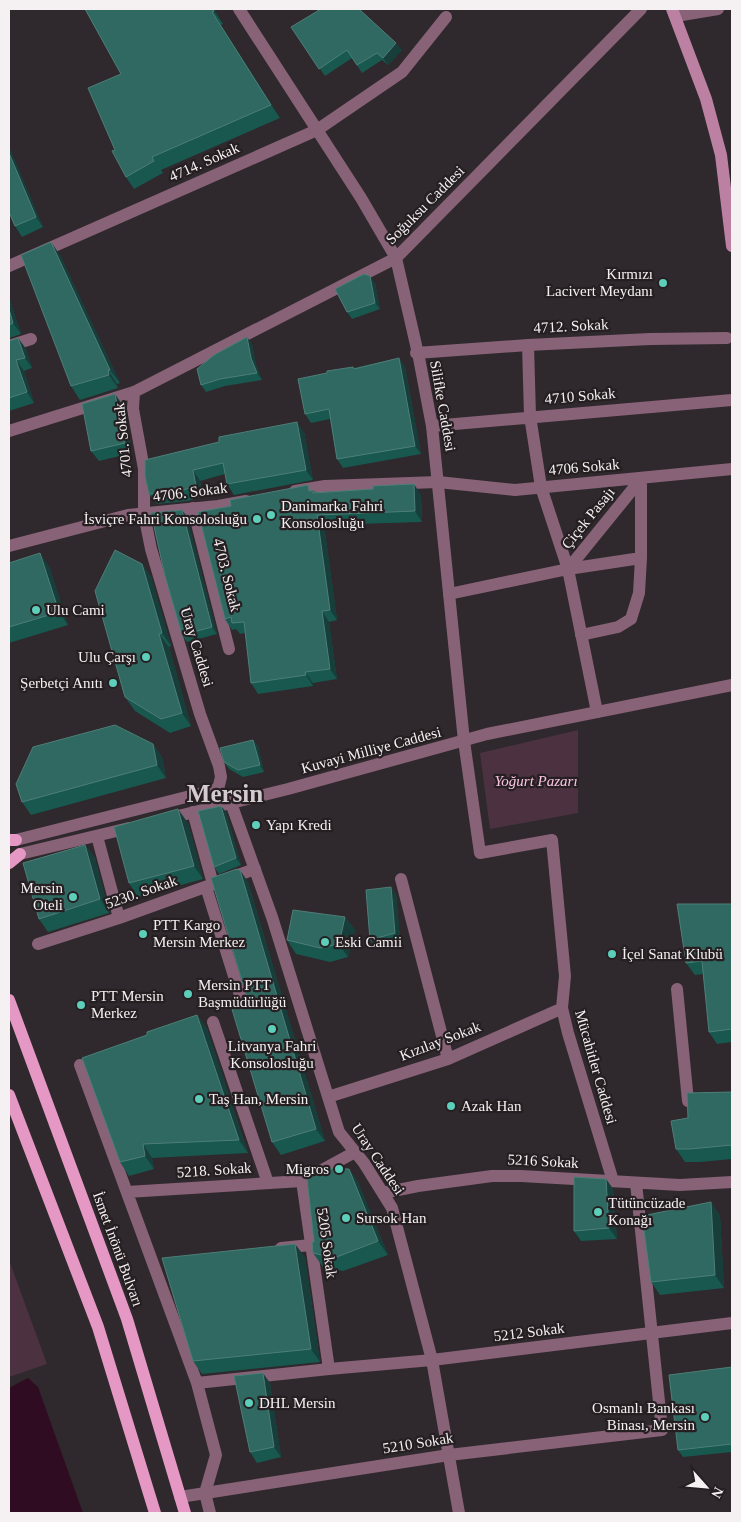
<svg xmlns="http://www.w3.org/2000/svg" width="741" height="1522" font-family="Georgia,serif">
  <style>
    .green { fill: #4c3241 }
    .water { fill: #2f0c22 }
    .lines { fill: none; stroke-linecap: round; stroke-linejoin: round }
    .pedestrian { stroke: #886277; stroke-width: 12 }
    .minor { stroke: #886277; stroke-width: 12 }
    .tertiary { stroke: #886277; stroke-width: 12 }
    .secondary { stroke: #bc81a2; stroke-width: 12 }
    .primary { stroke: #e598c4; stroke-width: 12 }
    .wall { fill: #18584f }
    .shaded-wall { fill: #173e3a }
    .building { fill: #2f6961; stroke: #4e7e78 }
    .poi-dot { fill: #5dceb9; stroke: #251f22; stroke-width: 2 }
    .labels { text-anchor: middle; stroke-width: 4.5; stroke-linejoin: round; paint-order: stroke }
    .street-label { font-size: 15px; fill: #f5f0f2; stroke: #251f22 }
    .poi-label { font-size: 15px; fill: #f5f0f2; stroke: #251f22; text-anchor: start }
    .park-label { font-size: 15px; font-style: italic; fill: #fdc3e3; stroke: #251f22 }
    .town-label { font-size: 25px; font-weight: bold; fill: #d3cbcf; stroke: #251f22 }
  </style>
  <rect width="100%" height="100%" fill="#2f282c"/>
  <path class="green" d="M578,730V813L490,829L480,753Z
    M9,1260L47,1364L9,1377Z"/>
  <path class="water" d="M28,1378L38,1387L83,1513H9V1388Z"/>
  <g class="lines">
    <path class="pedestrian" d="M9,266L317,130
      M528,345L530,416L541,487L568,569
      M9,346L31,339
      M416,353L528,345L650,339
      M432,426L732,400
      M9,431L134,392
      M438,482L515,490L732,469
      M193,508L229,649
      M568,569L641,558V479
      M568,569L641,479
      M449,594L568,569L597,712
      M581,635L618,627L631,619L639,593L641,558
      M193,812L213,884
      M97,836L119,918
      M206,887L245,1011
      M38,944L119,918L255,869
      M677,989L688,1101
      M213,1022L268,1183
      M80,1065L197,1383L216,1455L205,1493L210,1513
      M127,1192L302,1181
      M281,1248L311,1245
      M197,1383L329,1369"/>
    <path class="minor" d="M239,9L361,198L396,258L419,358L432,426L464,741L480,853L552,840L565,976L562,1008L568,1033L613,1181
      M676,16L718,9
      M317,130L402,72L446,17
      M650,339L727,338
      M295,491L325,486L438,482
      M9,546L128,515L218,506L246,501
      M401,879L448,1059
      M328,1097L448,1059L556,1011L562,1009
      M355,1152L302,1181L329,1369L432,1360L732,1323
      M383,1193L418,1186L492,1176H521L680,1185L732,1182
      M180,1497L449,1455L662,1430L636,1183
      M459,1513L432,1360L392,1208L364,1163L339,1132L272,917L231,803L218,789L221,777L219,766L200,714L151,549L144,514V469L133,409L134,392L396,258L641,9"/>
    <path class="tertiary" d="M166,819L288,789L487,734L732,685
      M16,840L218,789
      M20,854L129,828"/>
    <path class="secondary" d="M672,9L706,99L721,155L732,246"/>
    <path class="primary" d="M9,840H16
      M9,863L20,854
      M9,1000L127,1319L185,1513
      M9,1095L98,1327L155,1513"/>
  </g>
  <path class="wall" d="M85,9H214L223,24L221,25L280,118L161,170L163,173L134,189L126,177L115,150L121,74Z
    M291,27L402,50L388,65L382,60L362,73L352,58L325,76Z
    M9,147L43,227L22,237L15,226L9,212Z
    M60,255L120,383L117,384L118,388L80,400L71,386Z
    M375,283L380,309L352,319L347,312Z
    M9,297L21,334L9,338Z
    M18,338L26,349L32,368L24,371L34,403L9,411V341Z
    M252,344L256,365L262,380L225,386L206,392L201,385Z
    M399,358L405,367L421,454L343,468L337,459L330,419L311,423L305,414L327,373L353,367L354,368Z
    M122,404L132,453L99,461L91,451Z
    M304,432L313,480L234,495L227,484L225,474L200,481L203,496L188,501L157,504L149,494L145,476Z
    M312,490H313L315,492L421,495L422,522L324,525L337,620L329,622L337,679L313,683V686L258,694L251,683L245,633L240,634L236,629L232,630L225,619Z
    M182,510L187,517L217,634L187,642L182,635Z
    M9,563L49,566L68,625L9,643Z
    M142,564L151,577L171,646L169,647L191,726L170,733L135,711L125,697Z
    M253,740L258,746L264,772L243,777L229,769L224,762Z
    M153,744L162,757L166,778L31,815L22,802Z
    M226,812L241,865L219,874L214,867Z
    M188,823L203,879L138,897L129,883Z
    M85,845L95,858L109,913L48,932L39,919Z
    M238,870L248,882L325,1141L281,1155L272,1142L238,1007L248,1001Z
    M396,894L400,939L375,947L370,940Z
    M732,904V1042L717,1044L709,1032L703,974L695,975L686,963Z
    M345,917L355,930L348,957L330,962L296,954L287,940Z
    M197,1015L207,1029L248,1153L152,1158L154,1169L129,1176L120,1162L147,1035Z
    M732,1092V1159L700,1162H685L676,1149L688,1118Z
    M349,1169L358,1182L388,1255L343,1271L323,1267L313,1253L314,1242Z
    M606,1179L613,1189L617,1239L581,1241L574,1231Z
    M711,1202L720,1216L724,1288L660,1295L651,1282Z
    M305,1257L320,1362L202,1374L193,1361Z
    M732,1367V1452L683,1457L678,1450Z
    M270,1383L281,1457L257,1463L250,1452Z"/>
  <path class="shaded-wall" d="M212,9H214L223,24Z
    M212,12L221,25L280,118L271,105Z
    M396,43L402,50L388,65L383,58Z
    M9,147L43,227L36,217L9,153Z
    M51,242L60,255L120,383L110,370Z
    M370,276L375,283L380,309L375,303Z
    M9,297L21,334L13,323L9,309Z
    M247,337L252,344L256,365L262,380L257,373L251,358Z
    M18,338L26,349L32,368L25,358Z
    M399,358L405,367L421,454L415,446Z
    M16,360L24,371L34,403L27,392Z
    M108,370L117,384L118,388L109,375Z
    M115,394L122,404L132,453L125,443Z
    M297,422L304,432L313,480L306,470Z
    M193,470L200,481L203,496L196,486Z
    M414,484L421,495L422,522L415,511Z
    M182,510L187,517L217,634L212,627Z
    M317,515L324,525L337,620L330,610Z
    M40,553L49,566L68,625L59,612Z
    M142,564L151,577L171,646L162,633Z
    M322,611L329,622L337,679L330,669Z
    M159,634L169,647L191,726L182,713Z
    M305,672L313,683V686L306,675Z
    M253,740L258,746L264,772L260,765Z
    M153,744L162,757L166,778L157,765Z
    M221,806L226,812L241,865L236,858Z
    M178,809L188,823L203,879L194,866Z
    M85,845L95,858L109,913L100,899Z
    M237,869L241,874L240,870L248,882L325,1141L316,1129Z
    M391,887L396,894L400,939L395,933Z
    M345,917L355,930L348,957L339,944Z
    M197,1015L207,1029L248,1153L239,1140Z
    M143,1144L152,1158L154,1169L145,1156Z
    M349,1169L358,1182L388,1255L378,1241Z
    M606,1179L613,1189L617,1239L609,1228Z
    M711,1202L720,1216L724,1288L715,1275Z
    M295,1244L305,1257L320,1362L311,1349Z
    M263,1373L270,1383L281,1457L274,1447Z"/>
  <path class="building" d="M85,9H212L214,11L212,12L271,105L152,157L154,161L126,177L112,151L115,150L88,88L121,74Z
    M321,9H359L396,43L383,58L377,53L357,65L347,50L319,69L291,27Z
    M9,153L36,217L15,226L9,212Z
    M51,242L110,370H108L109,375L71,386L21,255Z
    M364,274L370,276L375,303L347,312L335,289Z
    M9,309L13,323L9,325Z
    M247,337L251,358L257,373L220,379L201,385L197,369L214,355Z
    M18,338L25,358L16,360L27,392L9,398V341Z
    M399,358L415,446L337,459L329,409L305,414L298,379L327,373V371L353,367L354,369Z
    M115,394L125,443L91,451L82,404Z
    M297,422L306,470L227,484L223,463L193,470L196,486L180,491L149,494L145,476V460L219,442V437Z
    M414,484L415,511L317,515L330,610L322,611L330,669L305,672L306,675L251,683L244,622L232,623L231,617L225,619L198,512L231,506L230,500L308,485L309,491L313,490V493L373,489V486Z
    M182,510L212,627L182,635L165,576L151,513Z
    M115,550L142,564L162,633L159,634L182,713L161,719L125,697L95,591Z
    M40,553L59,612L9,627V563Z
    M115,725L153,744L157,765L22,802L16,784L33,747Z
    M253,740L260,765L238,770L224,762L220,748Z
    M221,806L236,858L214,867L198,811Z
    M178,809L194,866L129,883L114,827Z
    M85,845L100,899L39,919L23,863Z
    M237,869L238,870H240L316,1129L272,1142L231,1006L238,1007L248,1001L211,878Z
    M391,887L395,933L370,940L366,890Z
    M677,904H732V1029L709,1032L702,961L686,963Z
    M293,910L345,917L339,944L320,948L287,940Z
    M197,1015L239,1140L143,1144L145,1156L120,1162L82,1058L147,1035V1032Z
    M732,1092V1145L690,1149H676L671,1121L688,1118L687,1093Z
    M310,1168L349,1169L378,1241L334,1258L313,1253L312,1242H314L306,1170Z
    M574,1177L606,1179L609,1228L574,1231Z
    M711,1202L715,1275L651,1282L642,1216Z
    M295,1244L311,1349L193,1361L162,1258Z
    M732,1367V1444L678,1450L669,1375Z
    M263,1373L274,1447L250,1452L234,1376Z"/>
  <g class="poi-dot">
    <circle cx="663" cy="283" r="5"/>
    <circle cx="271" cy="515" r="5"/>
    <circle cx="257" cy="519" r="5"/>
    <circle cx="36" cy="610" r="5"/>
    <circle cx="146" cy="657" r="5"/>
    <circle cx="113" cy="683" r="5"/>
    <circle cx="256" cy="825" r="5"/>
    <circle cx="73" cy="897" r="5"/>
    <circle cx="143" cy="934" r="5"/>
    <circle cx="325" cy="942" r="5"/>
    <circle cx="612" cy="954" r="5"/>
    <circle cx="188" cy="994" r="5"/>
    <circle cx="81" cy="1005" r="5"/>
    <circle cx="272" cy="1029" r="5"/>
    <circle cx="199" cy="1099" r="5"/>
    <circle cx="451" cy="1106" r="5"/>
    <circle cx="339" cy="1169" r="5"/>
    <circle cx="598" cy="1212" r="5"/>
    <circle cx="346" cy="1218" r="5"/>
    <circle cx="249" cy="1403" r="5"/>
    <circle cx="705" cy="1417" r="5"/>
  </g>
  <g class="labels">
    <g class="street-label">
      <text transform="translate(204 162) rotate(-24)" y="5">4714. Sokak</text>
      <text transform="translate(425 205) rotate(-45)" y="5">Soğuksu Caddesi</text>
      <text transform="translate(571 326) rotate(-3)" y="5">4712. Sokak</text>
      <text transform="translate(580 396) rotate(-5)" y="5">4710 Sokak</text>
      <text transform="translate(443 406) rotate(80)" y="5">Silifke Caddesi</text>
      <text transform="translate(123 440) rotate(-96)" y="5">4701. Sokak</text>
      <text transform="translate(584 467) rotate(-5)" y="5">4706 Sokak</text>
      <text transform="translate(190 492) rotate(-7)" y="5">4706. Sokak</text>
      <text transform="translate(588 518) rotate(-51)" y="5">Çiçek Pasajı</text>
      <text transform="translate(227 575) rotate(76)" y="5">4703. Sokak</text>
      <text transform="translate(197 647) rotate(73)" y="5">Uray Caddesi</text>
      <text transform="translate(371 750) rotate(-15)" y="5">Kuvayi Milliye Caddesi</text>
      <text transform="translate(141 892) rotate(-19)" y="5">5230. Sokak</text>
      <text transform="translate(440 1041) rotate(-21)" y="5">Kızılay Sokak</text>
      <text transform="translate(596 1067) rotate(74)" y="5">Mücahitler Caddesi</text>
      <text transform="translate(378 1159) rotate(56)" y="5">Uray Caddesi</text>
      <text transform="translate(543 1161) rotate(3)" y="5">5216 Sokak</text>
      <text transform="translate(214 1170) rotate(-4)" y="5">5218. Sokak</text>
      <text transform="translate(327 1243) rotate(82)" y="5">5205 Sokak</text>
      <text transform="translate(118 1249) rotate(70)" y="5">İsmet İnönü Bulvarı</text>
      <text transform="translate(529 1332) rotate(-7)" y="5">5212 Sokak</text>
      <text transform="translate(418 1443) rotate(-9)" y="5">5210 Sokak</text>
    </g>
    <g class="poi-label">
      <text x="653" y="279" text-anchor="end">Kırmızı<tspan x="653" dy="17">Lacivert Meydanı</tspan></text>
      <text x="281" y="511">Danimarka Fahri<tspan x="281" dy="17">Konsolosluğu</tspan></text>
      <text x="247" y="524" text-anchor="end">İsviçre Fahri Konsolosluğu</text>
      <text x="46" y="615">Ulu Cami</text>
      <text x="136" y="662" text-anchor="end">Ulu Çarşı</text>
      <text x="103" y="688" text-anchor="end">Şerbetçi Anıtı</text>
      <text x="266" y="830">Yapı Kredi</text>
      <text x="63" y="893" text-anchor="end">Mersin<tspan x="63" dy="17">Oteli</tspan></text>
      <text x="153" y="930">PTT Kargo<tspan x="153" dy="17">Mersin Merkez</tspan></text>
      <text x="335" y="947">Eski Camii</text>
      <text x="622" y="959">İçel Sanat Klubü</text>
      <text x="198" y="990">Mersin PTT<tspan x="198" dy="17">Başmüdürlüğü</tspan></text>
      <text x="91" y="1001">PTT Mersin<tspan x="91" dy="17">Merkez</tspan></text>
      <text x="272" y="1051" text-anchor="middle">Litvanya Fahri<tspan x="272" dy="17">Konsolosluğu</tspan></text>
      <text x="209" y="1104">Taş Han, Mersin</text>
      <text x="461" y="1111">Azak Han</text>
      <text x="329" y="1174" text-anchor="end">Migros</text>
      <text x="608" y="1208">Tütüncüzade<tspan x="608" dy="17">Konağı</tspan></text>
      <text x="356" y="1223">Sursok Han</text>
      <text x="259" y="1408">DHL Mersin</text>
      <text x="695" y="1413" text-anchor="end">Osmanlı Bankası<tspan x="695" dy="17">Binası, Mersin</tspan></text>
    </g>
    <g class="park-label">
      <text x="536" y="786">Yoğurt Pazarı</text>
    </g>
    <g class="town-label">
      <text x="225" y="802">Mersin</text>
    </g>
  </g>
  <rect width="741" height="1522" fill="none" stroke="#f5f0f2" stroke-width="20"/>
  <g transform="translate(706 1487) rotate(117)" stroke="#251f22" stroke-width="4" paint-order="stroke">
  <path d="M0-4L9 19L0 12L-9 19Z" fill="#f5f0f2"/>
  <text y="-8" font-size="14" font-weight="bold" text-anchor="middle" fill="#f5f0f2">N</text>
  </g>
</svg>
